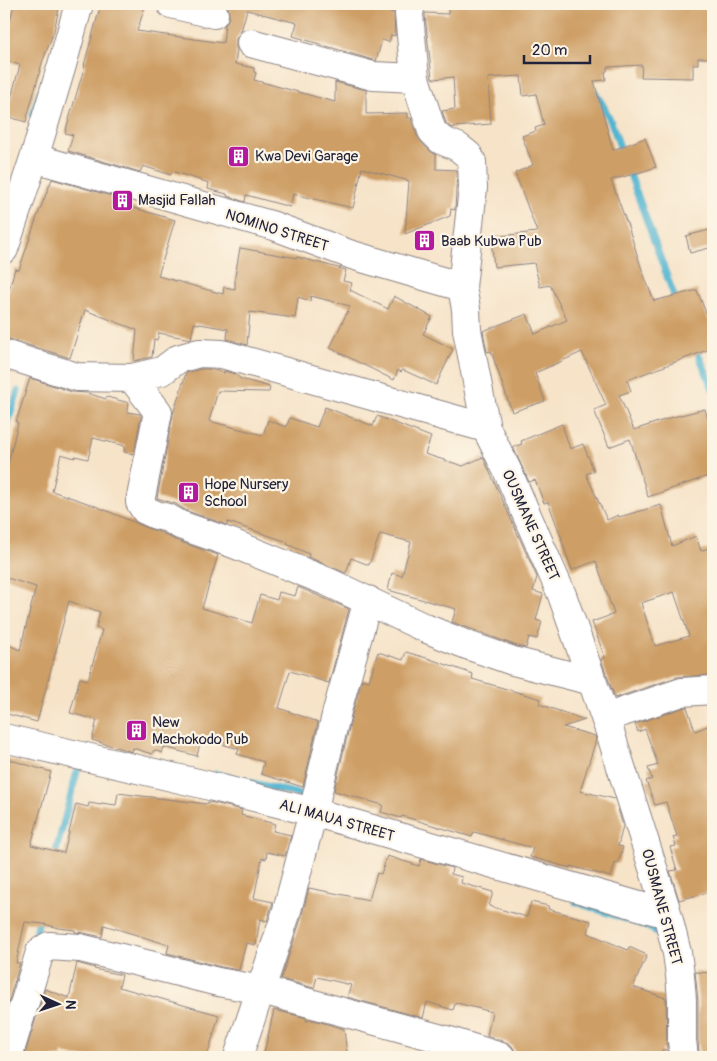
<svg xmlns="http://www.w3.org/2000/svg" width="717" height="1061" font-family="Pangolin,sans-serif">
  <style>
    .lines { fill: none; stroke-linecap: round; stroke-linejoin: round }
    .stream { stroke: #52b5d1; stroke-width: 7 }
    .building { fill: #cd9e65; fill-rule: evenodd }
    .minor-casing { stroke: #8c8282; stroke-width: 30 }
    .minor { stroke: #fff; stroke-width: 28 }
    .labels { text-anchor: middle; stroke-width: 4.5; stroke-linejoin: round; paint-order: stroke }
    .poi-label { font-size: 15px; fill: #22223b; stroke: #fcf5e5; text-anchor: start }
    .street-label { font-size: 15px; fill: #22223b; stroke: #fcf5e5 }
  </style>
  <rect width="100%" height="100%" fill="#fcf5e5"/>
  <filter id="ink" filterUnits="userSpaceOnUse"><feTurbulence type="fractalNoise" baseFrequency=".02" numOctaves="2"/><feDisplacementMap in="SourceGraphic" scale="10" xChannelSelector="R" yChannelSelector="G"/><feConvolveMatrix kernelMatrix="1 2 1 2 8 2 1 2 1" color-interpolation-filters="sRGB"/></filter>
  <filter id="wash" filterUnits="userSpaceOnUse"><feTurbulence type="fractalNoise" baseFrequency=".0096" numOctaves="4" result="noise"/><feDisplacementMap in="SourceGraphic" scale="20" xChannelSelector="R" yChannelSelector="G"/><feGaussianBlur stdDeviation="1.12" result="paint"/><feColorMatrix in="noise" values="0 0 0 0 0 0 0 0 0 0 0 0 0 0 0 0 0 1.4 0 .05"/><feComposite in="paint" operator="in"/></filter>
  <g filter="url(#wash)">
    <rect width="100%" height="100%" fill="#f6e3c8"/>
    <g class="lines">
      <path class="stream" d="M592,89C608,108 615,133 623,156
        M33,115L40,92
        M627,166L677,304
        M695,346L713,389
        M4,435L18,391
        M216,774L310,797
        M54,859L78,768
        M576,902L645,926L664,935
        M33,946L40,916"/>
    </g>
    <g id="blocks">
      <path class="building" d="M14,4H60L54,31L42,63L26,122L6,116L20,65L4,60V19L10,21Z
        M101,4H146L137,31L223,43L225,25L229,17L228,4H379L377,10H384L394,13L395,36L391,35L389,42L382,40L376,61L293,36L297,23L247,10L241,31L236,39V47L237,49L235,64L254,68V72L256,73L254,80L335,102V82L366,90V114L408,113V118H411L417,136L421,142L430,151L436,155V169L457,170L455,210L451,209L450,216L405,234L409,181L362,168L353,208L293,194L290,207L246,195L245,202L227,196V194L208,189L209,183L172,171L171,175L143,166L140,172L68,151L73,135L65,133L85,65H84Z
        M449,4H713V58H698V64H693V78L641,77L642,65L607,67V71L605,72L606,80L594,81L613,150L645,138L656,167L641,172L611,180L629,229L642,270L654,301L697,290L713,331V348L627,380L631,391L619,395L634,430L673,417L705,409L713,436V471L707,473L708,476L648,497L630,439L609,447L594,410L606,405L582,352L535,373L545,401L512,412L491,351L487,352L483,331L527,314L535,334L567,320L550,285L540,287L534,263L494,267L491,237L537,232L515,173L533,165L522,136L536,131L535,128L544,125L536,94L523,96L521,76L488,78L491,124L454,127V128L450,127L446,123L442,111L455,109L453,77L434,79L432,78L425,15V13L448,14Z
        M52,179L129,201L127,206L175,220L158,276L223,294L224,287L235,289V276L240,248L297,258V257L346,270L343,281L352,283L350,290L388,309L394,296L432,317L423,334L453,349L436,385L403,370L401,372L398,370L394,380L330,348L350,306L311,296L310,301L298,297L295,318L250,312L247,345L227,339L228,329L194,323L191,339L159,333L157,340L154,339L152,357L134,361L137,330L85,310L70,358L9,339H4V306L15,269L19,270L37,217Z
        M713,229V247L690,253L686,236Z
        M201,369H211L224,373V371L235,374L241,379L270,387L269,392L218,391L209,421L263,435L268,420L286,427L290,418L317,427L325,407L373,426L377,416L431,437L425,454L463,466L483,457L537,577L533,591L543,594L536,620L542,622L537,639L529,637L526,648L517,646L452,622L456,609L388,590L392,573L402,576L411,542L380,534L369,565L351,558L346,573L308,557L309,554L287,544L288,542L228,522L227,525L187,511L176,504L157,498L173,414L186,373Z
        M30,378L72,392L87,393L106,399L107,397L129,403L127,412L140,414L141,416L134,454L124,452L125,446L93,438L88,459L75,456V458L61,454L52,491L93,505L150,529L162,533L175,540L218,555L202,608L252,623L260,595L277,600L279,592L295,596L298,587L349,609L329,683L290,671L279,708L318,722L303,787L261,774L264,762L237,754L239,749L201,738L197,756L164,747L162,753L154,750L152,754L133,748L132,752L92,740L97,720L70,713L80,678L88,680L102,630L96,628L100,612L69,601L37,722L4,713V643L20,650L36,587L4,577V480L18,423L16,422Z
        M562,424L570,449L583,444L594,471L586,474L607,520L618,515L619,517L661,505L672,546L696,536L701,551L713,546V675L677,677L615,698L601,659L605,658L592,622L614,614L596,561L572,570L561,539H562L548,502L544,503L535,480L529,482L513,447L522,444L521,441ZM674,592L689,636L655,646L641,603Z
        M378,652L403,660L406,652L430,659L473,674L472,679L541,699L539,704L585,720L563,727L595,736L596,740L580,791L615,799L623,826L618,846L623,847L618,864L615,863L611,877L570,866V868L530,857L533,848L474,832L472,837L402,816L401,818L381,812L383,805L334,791L352,715L362,679L369,681Z
        M685,707H687L695,731L713,724V891L679,900L670,871L677,870L670,847L676,846L673,837L677,836L666,802L655,805L646,781L652,779L648,768L658,765L645,729L638,732L635,724Z
        M4,758L51,772L31,845L64,853L76,804L88,807L89,803L101,805V803L116,805L118,793L207,804L208,802L214,803L242,810L241,815L275,824L273,831L291,835L285,856L267,852L266,859L262,858L254,898L273,902L267,921L260,919L256,945L246,943L239,970L221,967L167,953L169,945L104,925L102,937L84,933L75,932V930L58,928L44,924L25,922L16,963H20L4,1017Z
        M387,856L419,866L421,859L452,868L451,874L462,877L461,883L493,892L489,906L527,917L531,902L549,906L548,909L591,921L588,933L628,950L629,947L647,955L633,987L666,998L667,1050H662V1057H516V1053L512,1046L506,1042L487,1036L492,1012L457,1003L455,1004L453,1010L427,1002L423,1018L347,997L351,985L317,977L314,988L281,979L301,919L309,888L369,900L377,873L381,874Z
        M77,963L95,968L94,969L122,975L119,987L219,1015L207,1057H77L62,1053L61,1057H24L45,989L69,998Z
        M695,972L713,973V1053L699,1052L698,1040V1000Z
        M274,1010L307,1018L306,1021L314,1020L344,1029L347,1055L328,1057H263Z"/>
    </g>
  </g>
  <g filter="url(#ink)">
    <use href="#blocks" fill-opacity="0" stroke="#8c8282" stroke-width="1"/>
    <g class="lines">
      <defs>
        <path id="minor" d="M171,4L214,14
          M411,4L409,14L415,78L432,131L441,140L458,147L468,155L472,162L473,188L462,287L466,309L467,330L486,428L507,470L562,595L609,729L666,909L677,953L680,975L682,1000V1041L684,1057
          M251,43L373,76L415,78
          M34,158L274,226L352,255L462,287
          M4,249L34,158L62,65L79,4
          M4,354L77,377L132,378L162,371L178,359L199,353L222,354L486,428
          M132,378L158,412L140,502L145,510L156,515L168,518L180,525L234,544L328,582L425,628L467,645L513,661L592,681
          M605,718L682,692L713,690
          M4,738L202,784L313,812L667,914
          M8,1057L40,952L49,946L80,948L134,961L218,982L262,990L453,1042L501,1057
          M238,1057L286,914L313,812L337,711L368,600"/>
      </defs>
      <use href="#minor" class="minor-casing"/>
      <use href="#minor" class="minor"/>
    </g>
  </g>
  <defs>
    <symbol id="building-square" viewBox="-11 -11 22 22"><rect x="-9" y="-9" width="18" height="18" rx="4" fill="#b5179e" stroke="#fcf5e5"/><path d="M-4-6H4V6H1V3H-1V6H-4ZM-2.5-4.3h1.7v1.8h-1.7ZM.8-4.3h1.7v1.8H.8ZM-2.5-1h1.7V.8h-1.7ZM.8-1h1.7V.8H.8Z" fill="#fff"/></symbol>
  </defs>
  <g fill-rule="evenodd">
    <use href="#building-square" x="226" y="144" width="25" height="25"/>
    <use href="#building-square" x="110" y="188" width="25" height="25"/>
    <use href="#building-square" x="412" y="228" width="25" height="25"/>
    <use href="#building-square" x="176" y="480" width="25" height="25"/>
    <use href="#building-square" x="124" y="718" width="25" height="25"/>
  </g>
  <g class="labels">
    <g class="poi-label">
      <text x="255" y="161">Kwa Devi Garage</text>
      <text x="138" y="205">Masjid Fallah</text>
      <text x="441" y="246">Baab Kubwa Pub</text>
      <text x="204" y="489">Hope Nursery<tspan x="204" dy="17">School</tspan></text>
      <text x="152" y="727">New<tspan x="152" dy="17">Machokodo Pub</tspan></text>
    </g>
    <g class="street-label">
      <text transform="translate(277 230) rotate(18)" y="5">NOMINO STREET</text>
      <text transform="translate(531 525) rotate(66)" y="5">OUSMANE STREET</text>
      <text transform="translate(337 820) rotate(16)" y="5">ALI MAUA STREET</text>
      <text transform="translate(662 907) rotate(75)" y="5">OUSMANE STREET</text>
    </g>
  </g>
  <rect width="717" height="1061" fill="none" stroke="#fcf5e5" stroke-width="20"/>
  <g transform="translate(58 1004) rotate(93)" stroke="#fcf5e5" stroke-width="4" paint-order="stroke">
  <path d="M0-4L9 19L0 12L-9 19Z" fill="#22223b"/>
  <text y="-8" font-size="14" font-weight="bold" text-anchor="middle" fill="#22223b">N</text>
  </g>
  <path d="M524 55v8h66v-8" fill="none" stroke="#22223b" stroke-width="2.5"/>
  <text x="532" y="55" font-size="15" fill="#22223b" stroke="#fcf5e5" stroke-width="4" paint-order="stroke">20 m</text>
</svg>
